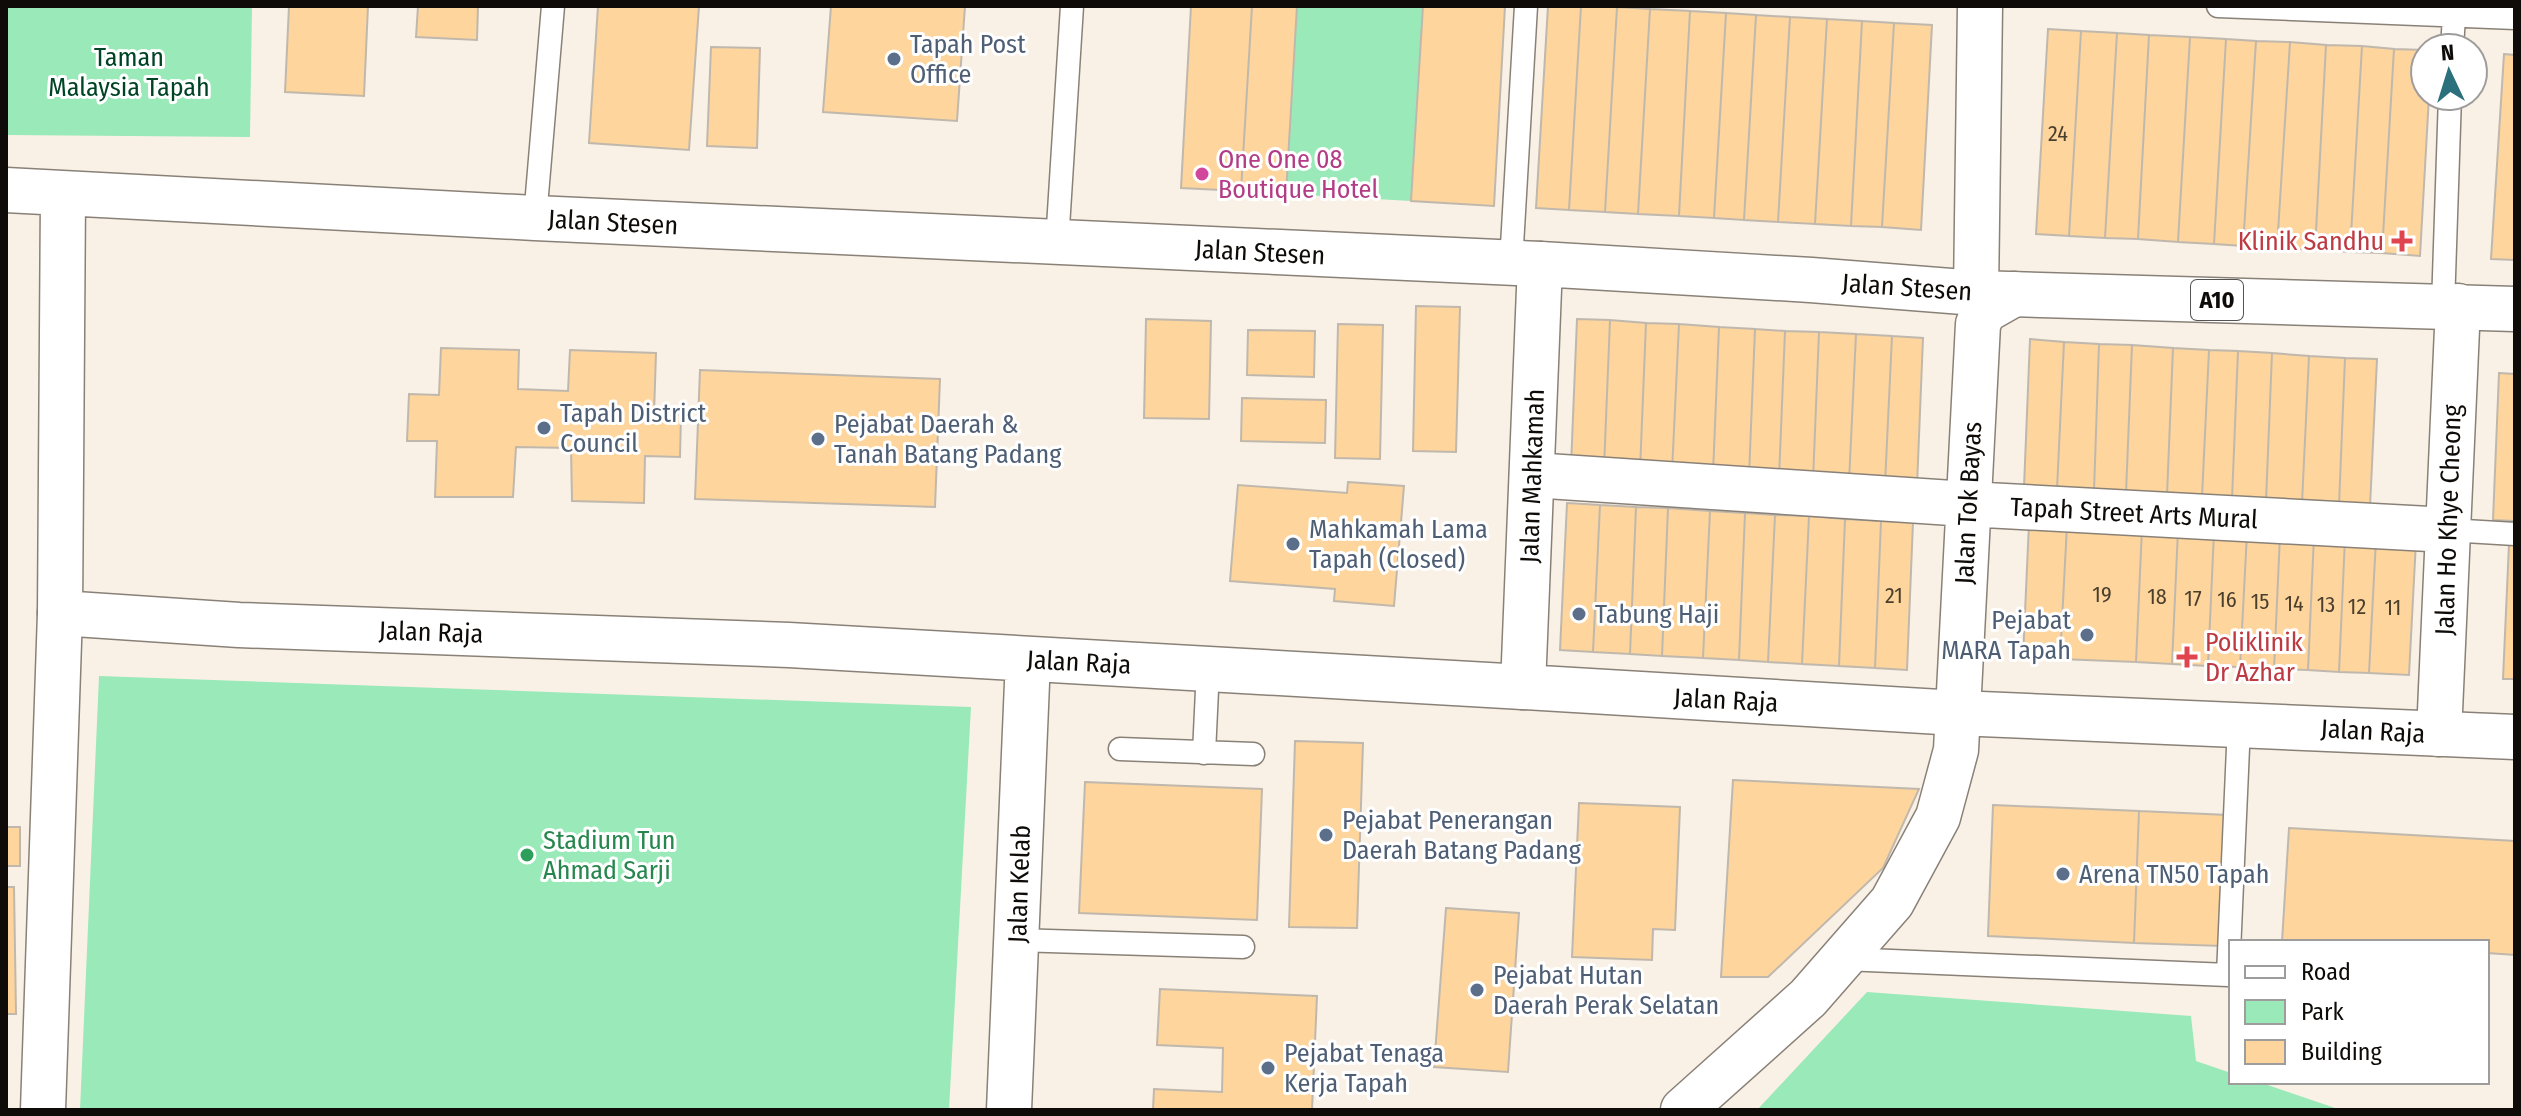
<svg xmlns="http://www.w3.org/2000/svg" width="2521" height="1116" font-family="'Fira Sans Condensed',sans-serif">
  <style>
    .green { fill: #9ae9b9 }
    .building { fill: #fed59c; stroke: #c0b8ad; stroke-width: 2 }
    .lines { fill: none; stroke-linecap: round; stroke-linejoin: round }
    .lane-casing { stroke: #898177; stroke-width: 25 }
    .street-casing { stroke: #898177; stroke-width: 47 }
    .secondary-casing { stroke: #898177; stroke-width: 47 }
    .highway-casing { stroke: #898177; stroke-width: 47 }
    .lane { stroke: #fff; stroke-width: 22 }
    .street { stroke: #fff; stroke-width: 44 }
    .secondary { stroke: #fff; stroke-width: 44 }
    .highway { stroke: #fff; stroke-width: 44 }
    .service-dot { fill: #5c6f8a; stroke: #fff; stroke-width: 3 }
    .hotel-dot { fill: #d1479c; stroke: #fff; stroke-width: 3 }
    .health-dot { fill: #e0444e; stroke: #fff; stroke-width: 3 }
    .leisure-dot { fill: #2e9e5b; stroke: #fff; stroke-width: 3 }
    .labels { text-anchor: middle; stroke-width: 6; stroke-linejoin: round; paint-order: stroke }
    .number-label { font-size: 22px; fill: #4a3e2d }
    .shield { fill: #fff; stroke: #565452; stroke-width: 2 }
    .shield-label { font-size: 24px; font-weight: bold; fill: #0e0b08 }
    .service-label { font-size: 26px; fill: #4e5e75; stroke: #fff; text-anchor: start }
    .park-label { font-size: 26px; fill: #004426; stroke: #fff }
    .hotel-label { font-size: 26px; fill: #b23c85; stroke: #fff; text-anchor: start }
    .street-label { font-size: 26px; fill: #0e0b08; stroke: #fff }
    .health-label { font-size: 26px; fill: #be3a42; stroke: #fff; text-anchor: end }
    .leisure-label { font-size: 26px; fill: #27864d; stroke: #fff; text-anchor: start }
  </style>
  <rect width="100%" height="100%" fill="#faf1e6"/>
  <path class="green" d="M6,6H252L250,137L6,135Z
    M1297,6H1423L1411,201L1286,194Z
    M99,676L971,707L949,1110H80Z
    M1867,992L2191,1016L2196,1061L2231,1073V1082H2259L2341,1110H1757Z"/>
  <path class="building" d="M289,6H368L364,96L285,92Z
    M418,6H478L477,40L416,37Z
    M598,6H699L689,150L589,143Z
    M831,6H965L957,121L823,112Z
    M1191,6H1252L1241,191L1181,188Z
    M1252,6H1297L1286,194L1241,191Z
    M1423,6H1505L1494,206L1411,201Z
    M1548,6H1581L1569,210L1536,208Z
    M1581,6L1617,7L1605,212L1569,210Z
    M1617,7L1650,9L1638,214L1605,212Z
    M1650,9L1690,11L1679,216L1638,214Z
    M1690,11L1726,13L1714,218L1679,216Z
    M1726,13L1756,15L1744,220L1714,218Z
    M1756,15L1790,17L1778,222L1744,220Z
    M1790,17L1827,19L1815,224L1778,222Z
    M1827,19L1862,21L1851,226L1815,224Z
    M1862,21L1894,23L1882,227L1851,226Z
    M1894,23L1932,25L1921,230L1882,227Z
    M2048,29L2081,31L2069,236L2036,234Z
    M2081,31L2117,33L2105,238L2069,236Z
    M2117,33L2149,35L2138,239L2105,238Z
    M2149,35L2190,37L2178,242L2138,239Z
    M2190,37L2226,39L2214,244L2178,242Z
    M2226,39L2256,41L2243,246L2214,244Z
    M2256,41L2290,42L2277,248L2243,246Z
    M2290,42L2326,45L2315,250L2277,248Z
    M2326,45L2362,46L2350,252L2315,250Z
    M2362,46L2394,49L2382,253L2350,252Z
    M711,47L760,48L757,148L707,146Z
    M2394,49L2425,50V96H2429L2420,256L2382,253Z
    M2504,54L2515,55V260L2491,259Z
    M1416,306L1460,307L1456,452L1413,451Z
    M1146,319L1211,321L1209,419L1144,418Z
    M1577,319L1610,320L1604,468L1571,466Z
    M1610,320L1646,323L1640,470L1604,468Z
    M1646,323L1679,324L1672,472L1640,470Z
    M1338,324L1383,325L1380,459L1335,458Z
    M1679,324L1719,327L1713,474L1672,472Z
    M1719,327L1755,329L1749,476L1713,474Z
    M1755,329L1785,331L1779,478L1749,476Z
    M1248,330L1315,331L1314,377L1247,375Z
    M1785,331L1819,332L1813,480L1779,478Z
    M1819,332L1856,334L1849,482L1813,480Z
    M1856,334L1892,336L1885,484L1849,482Z
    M1892,336L1923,338L1917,486L1885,484Z
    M2030,339L2064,342L2057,489L2024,487Z
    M2064,342L2099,344L2094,491L2057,489Z
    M2099,344L2132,345L2126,493L2094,491Z
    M2132,345L2173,348L2167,495L2126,493Z
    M441,348L519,350L518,389L568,391L570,350L656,353L654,414L681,415L680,457L645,456L644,503L572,501L571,448L516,447L513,497H435L437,441H407L409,394L439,395Z
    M2173,348L2209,350L2202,497L2167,495Z
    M2209,350L2238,351L2232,499L2202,497Z
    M2238,351L2272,353L2266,501L2232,499Z
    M2272,353L2309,356L2302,503L2266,501Z
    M2309,356L2345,358L2339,505L2302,503Z
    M2345,358L2377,359L2370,507L2339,505Z
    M700,370L940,379L935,507L695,499Z
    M2499,373L2515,374V521L2493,520Z
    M1242,398L1326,400L1325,443L1241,441Z
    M1348,482L1404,486L1394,606L1334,601L1335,589L1230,581L1238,485L1347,493Z
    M1567,503L1600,505L1593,652L1560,650Z
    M1600,505L1636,507L1630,654L1593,652Z
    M1636,507L1668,508L1662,656L1630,654Z
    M1668,508L1710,511L1703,658L1662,656Z
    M1710,511L1745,513L1739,660L1703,658Z
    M1745,513L1775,515L1768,662L1739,660Z
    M1775,515L1809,516L1802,664L1768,662Z
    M1809,516L1845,519L1839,666L1802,664Z
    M1845,519L1881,521L1875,668L1839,666Z
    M1881,521L1913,522L1907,670L1875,668Z
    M2029,523L2067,525L2060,659L2023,657Z
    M2067,525L2142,528L2136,662L2060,659Z
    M2142,528L2178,530L2172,664L2136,662Z
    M2178,530L2214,532L2208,666L2172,664Z
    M2214,532L2247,533L2240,667L2208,666Z
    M2247,533L2280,535L2274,669L2240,667Z
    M2280,535L2314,536L2308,670L2274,669Z
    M2314,536L2345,538L2339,672L2308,670Z
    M2345,538L2376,539L2369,673L2339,672Z
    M2376,539L2416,541L2409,675L2369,673Z
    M2509,544H2515V679H2503Z
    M1295,741L1363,743L1357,928L1289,927Z
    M1733,780L1919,789L1883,868L1768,977H1721Z
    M1085,782L1262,789L1257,920L1079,913Z
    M1579,803L1680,807L1675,930L1653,929L1652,960L1572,957Z
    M1993,805L2139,811L2134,943L1988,936Z
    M2139,811L2228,815L2222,946L2134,943Z
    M6,827H20V866H6Z
    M2289,828L2515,841V955L2487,953V942H2282Z
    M6,887H14L16,1014H6Z
    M1446,908L1519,913L1508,1072L1434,1067Z
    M1160,989L1317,996L1312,1110H1153L1154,1089L1222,1092L1223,1048L1157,1045Z"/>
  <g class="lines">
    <defs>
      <path id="lane" d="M2218,6L2515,18
        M2452,48L2454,16
        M535,218L553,6
        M1057,243L1072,6
        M1511,263L1526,6
        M2443,306L2450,96
        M2448,530L2515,534
        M1120,749L1253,754
        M1204,753L1208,669
        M1016,940L1243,947
        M1844,959L2228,975L2239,725"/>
      <path id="street" d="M1976,293L1980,6
        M1532,475L1967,504L2448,530
        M2439,734L2458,306
        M43,1110L60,613
        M1683,1110L1808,998L1892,902L1938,817L1956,750L1978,324L1984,311L2014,294"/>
      <path id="secondary" d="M6,190L535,218L1540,264
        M63,195L60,613L239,625L789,645L1523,687
        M1009,1110L1028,659"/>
      <path id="highway" d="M2515,309L1976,293L1811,280L1540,264L1523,687L1957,713L2515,737"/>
    </defs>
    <use href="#lane" class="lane-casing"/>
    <use href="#street" class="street-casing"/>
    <use href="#secondary" class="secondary-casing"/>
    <use href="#highway" class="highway-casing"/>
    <use href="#lane" class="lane"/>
    <use href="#street" class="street"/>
    <use href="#secondary" class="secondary"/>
    <use href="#highway" class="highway"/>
  </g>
  <g class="service-dot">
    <circle cx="894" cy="59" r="8"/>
    <circle cx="544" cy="428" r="8"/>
    <circle cx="818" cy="439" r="8"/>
    <circle cx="1293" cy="544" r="8"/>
    <circle cx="1579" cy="614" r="8"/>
    <circle cx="2087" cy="635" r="8"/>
    <circle cx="1326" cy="835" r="8"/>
    <circle cx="2063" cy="874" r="8"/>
    <circle cx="1477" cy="990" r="8"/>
    <circle cx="1268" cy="1068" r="8"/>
  </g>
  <circle class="hotel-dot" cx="1202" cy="174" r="8"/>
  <g class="health-dot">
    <path d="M2398 229h8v8h8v8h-8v8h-8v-8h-8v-8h8z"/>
    <path d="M2183 645h8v8h8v8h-8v8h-8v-8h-8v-8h8z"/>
  </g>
  <circle class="leisure-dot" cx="527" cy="855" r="8"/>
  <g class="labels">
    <g class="number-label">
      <text x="2058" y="141">24</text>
      <text x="2102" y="602">19</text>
      <text x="1894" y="603">21</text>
      <text x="2157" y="604">18</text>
      <text x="2193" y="606">17</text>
      <text x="2227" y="607">16</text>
      <text x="2260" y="609">15</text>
      <text x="2294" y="611">14</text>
      <text x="2326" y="612">13</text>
      <text x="2357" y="614">12</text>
      <text x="2393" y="615">11</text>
    </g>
    <rect class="shield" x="2191" y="280" width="52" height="40" rx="6"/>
    <g class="shield-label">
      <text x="2217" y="308">A10</text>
    </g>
    <g class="service-label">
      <text x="910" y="53">Tapah Post<tspan x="910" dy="30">Office</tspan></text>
      <text x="560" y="422">Tapah District<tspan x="560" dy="30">Council</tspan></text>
      <text x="834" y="433">Pejabat Daerah &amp;<tspan x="834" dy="30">Tanah Batang Padang</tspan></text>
      <text x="1309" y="538">Mahkamah Lama<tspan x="1309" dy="30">Tapah (Closed)</tspan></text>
      <text x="1595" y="623">Tabung Haji</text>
      <text x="2071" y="629" text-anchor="end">Pejabat<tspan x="2071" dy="30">MARA Tapah</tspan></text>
      <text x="1342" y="829">Pejabat Penerangan<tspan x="1342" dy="30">Daerah Batang Padang</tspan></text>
      <text x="2079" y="883">Arena TN50 Tapah</text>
      <text x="1493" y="984">Pejabat Hutan<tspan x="1493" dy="30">Daerah Perak Selatan</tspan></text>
      <text x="1284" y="1062">Pejabat Tenaga<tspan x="1284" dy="30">Kerja Tapah</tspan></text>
    </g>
    <g class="park-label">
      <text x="129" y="66">Taman<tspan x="129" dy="30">Malaysia Tapah</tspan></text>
    </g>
    <g class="hotel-label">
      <text x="1218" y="168">One One 08<tspan x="1218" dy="30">Boutique Hotel</tspan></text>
    </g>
    <g class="street-label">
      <text transform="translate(613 222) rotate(3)" y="9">Jalan Stesen</text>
      <text transform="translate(1260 252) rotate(3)" y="9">Jalan Stesen</text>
      <text transform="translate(1907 287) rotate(4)" y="9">Jalan Stesen</text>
      <text transform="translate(1532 476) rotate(-88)" y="9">Jalan Mahkamah</text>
      <text transform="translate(1968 503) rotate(-87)" y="9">Jalan Tok Bayas</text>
      <text transform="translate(2134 513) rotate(3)" y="9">Tapah Street Arts Mural</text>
      <text transform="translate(2448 520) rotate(-88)" y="9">Jalan Ho Khye Cheong</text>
      <text transform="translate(431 632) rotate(2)" y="9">Jalan Raja</text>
      <text transform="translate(1079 662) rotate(3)" y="9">Jalan Raja</text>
      <text transform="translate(1726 700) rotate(3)" y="9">Jalan Raja</text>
      <text transform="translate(2373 731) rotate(3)" y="9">Jalan Raja</text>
      <text transform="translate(1019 884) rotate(-88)" y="9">Jalan Kelab</text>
    </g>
    <g class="health-label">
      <text x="2384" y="250">Klinik Sandhu</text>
      <text x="2205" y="651" text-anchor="start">Poliklinik<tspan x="2205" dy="30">Dr Azhar</tspan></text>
    </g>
    <g class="leisure-label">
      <text x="543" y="849">Stadium Tun<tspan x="543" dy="30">Ahmad Sarji</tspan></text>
    </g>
  </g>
  <rect width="2521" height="1116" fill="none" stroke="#0e0b08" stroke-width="16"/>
  <rect x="2229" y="940" width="260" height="144" fill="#ffffff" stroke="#9f9d9c" stroke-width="2"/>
  <rect x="2245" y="966" width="40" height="12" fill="#ffffff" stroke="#9f9d9c" stroke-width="2"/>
  <text x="2301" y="980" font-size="24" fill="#0e0b08">Road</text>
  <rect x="2245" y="1000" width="40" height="24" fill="#9ae9b9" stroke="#9f9d9c" stroke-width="2"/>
  <text x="2301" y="1020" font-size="24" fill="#0e0b08">Park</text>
  <rect x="2245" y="1040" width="40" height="24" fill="#fed59c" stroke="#9f9d9c" stroke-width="2"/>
  <text x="2301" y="1060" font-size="24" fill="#0e0b08">Building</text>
  <g transform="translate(2449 72) rotate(356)"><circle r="38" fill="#ffffff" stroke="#9f9d9c" stroke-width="2"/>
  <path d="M0-6L14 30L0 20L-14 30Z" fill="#2a717d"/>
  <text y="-12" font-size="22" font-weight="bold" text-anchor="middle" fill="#0e0b08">N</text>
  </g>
</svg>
